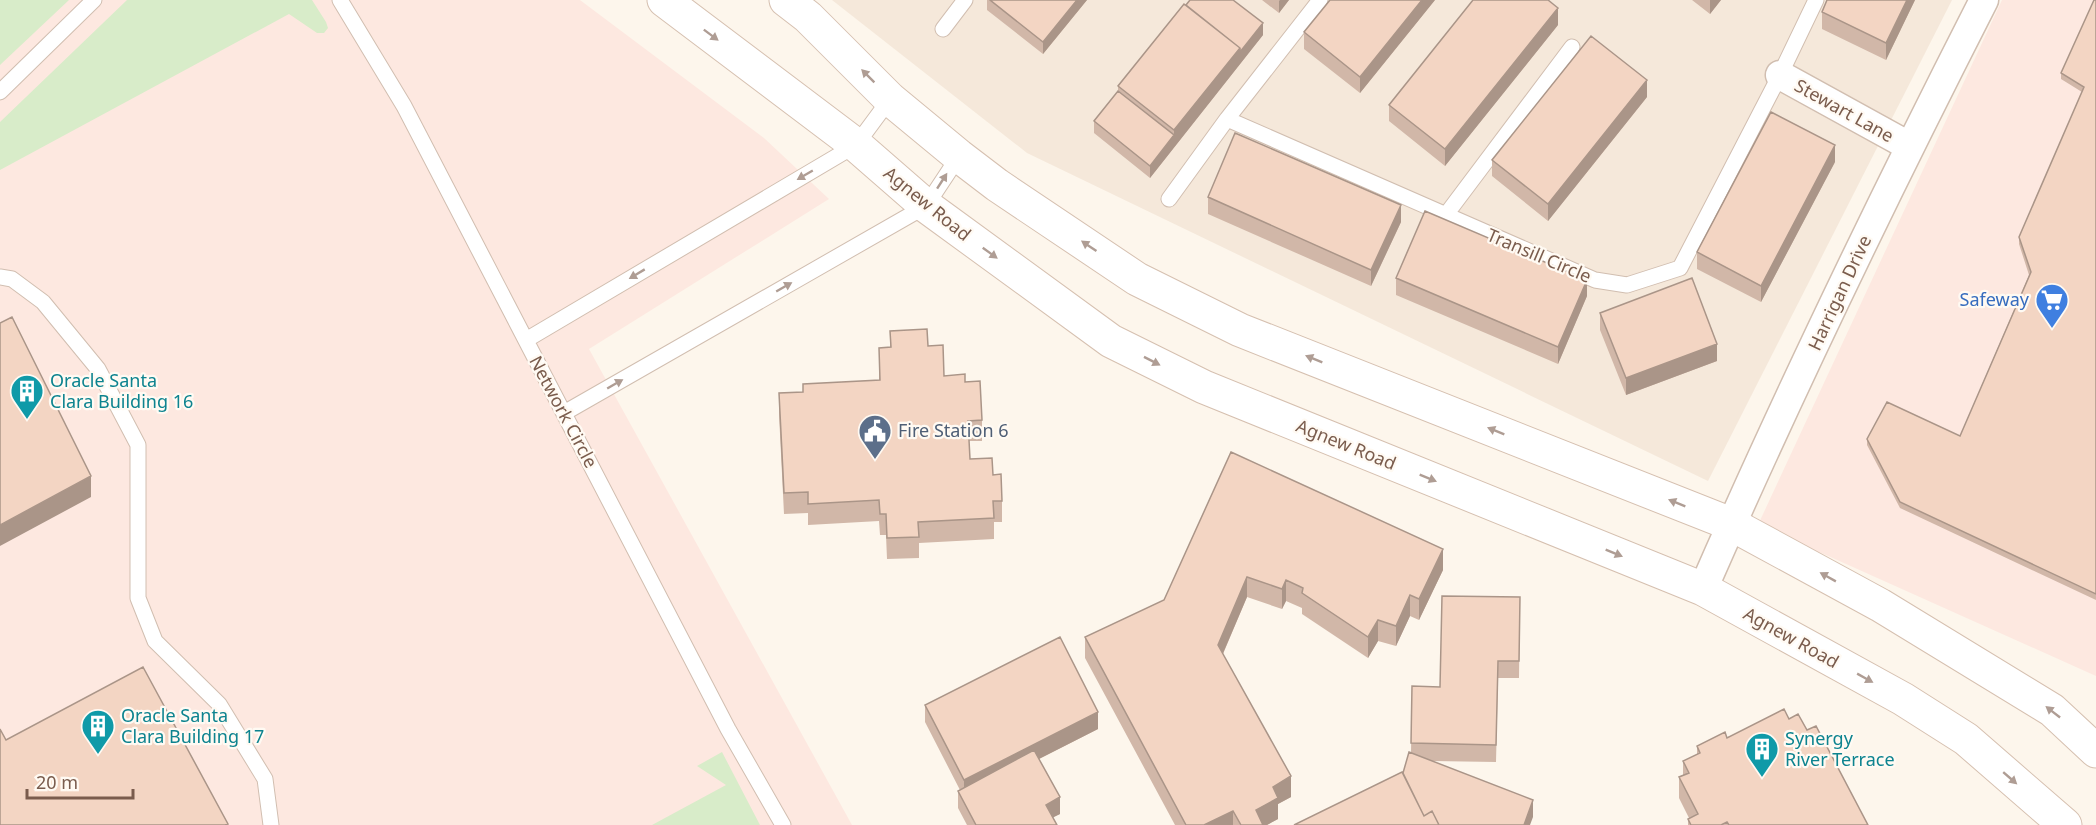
<svg xmlns="http://www.w3.org/2000/svg" width="2096" height="825" font-family="'Noto Sans',sans-serif">
  <style>
    .residential { fill: #f5e8da }
    .commercial { fill: #fde8e0 }
    .green { fill: #d8ecc9 }
    .lines { fill: none; stroke-linecap: round; stroke-linejoin: round }
    .service-casing { stroke: #d1beb0; stroke-width: 17 }
    .minor-casing { stroke: #d1beb0; stroke-width: 31 }
    .secondary-casing { stroke: #d6c0b0; stroke-width: 35 }
    .service { stroke: #fff; stroke-width: 15 }
    .minor { stroke: #fff; stroke-width: 28 }
    .secondary { stroke: #fff; stroke-width: 33 }
    .wall { fill: #d1b7a8 }
    .shaded-wall { fill: #aa9588 }
    .building { fill: #f3d5c3; stroke: #aa9588; stroke-width: 1.5 }
    .oneway { fill: #af9d94 }
    .labels { text-anchor: middle; stroke-width: 4.5; stroke-linejoin: round; paint-order: stroke }
    .street-label { font-size: 18px; fill: #7a5c4d; stroke: #fffaf3 }
    .shop-label { font-size: 18px; fill: #366cbe; stroke: #fffaf3; text-anchor: end }
    .culture-label { font-size: 18px; fill: #0d838f; stroke: #fffaf3; text-anchor: start }
    .service-label { font-size: 18px; fill: #4e5e75; stroke: #fffaf3; text-anchor: start }
  </style>
  <rect width="100%" height="100%" fill="#fdf6ec"/>
  <path class="residential" d="M832,0H1952L1708,481L1027,153Z"/>
  <path class="commercial" d="M0,0H580L764,138L829,199L589,349L852,825H0Z
    M2002,0H2096V676L1826,555L1757,527Z"/>
  <path class="green" d="M0,0H69L0,65Z
    M127,0H312L326,22L328,28L324,33H317L289,14L0,170V122Z
    M722,752L760,825H652L726,785L697,766Z"/>
  <g class="lines">
    <defs>
      <path id="service" d="M340,0L404,106L728,729L783,825
        M1320,0L1227,119L1595,280L1627,285L1680,268L1780,75L1816,0
        M943,29L965,0
        M0,92L94,0
        M1169,199L1227,119
        M1445,216L1572,47
        M0,277L12,279L43,302L98,369L138,445V598L155,641L219,704L265,779L271,825
        M526,340L856,145L890,99
        M564,413L926,206L959,156"/>
      <path id="minor" d="M1780,75L1909,146
        M1703,589C1790,390 1885,194 1984,0"/>
      <path id="secondary" d="M664,0L856,145L926,206L1111,341L1204,387L1703,589L1903,699L1966,739L2065,825
        M786,0L808,17L890,99L959,156L997,185L1137,279L1240,330L1731,524L1880,605L2052,710L2096,751"/>
    </defs>
    <use href="#service" class="service-casing"/>
    <use href="#minor" class="minor-casing"/>
    <use href="#secondary" class="secondary-casing"/>
    <use href="#service" class="service"/>
    <use href="#minor" class="minor"/>
    <use href="#secondary" class="secondary"/>
  </g>
  <path class="wall" d="M987,0H1087L1043,54L987,10Z
    M1262,0H1289L1279,13Z
    M1435,0L1360,93L1304,49V32Z
    M1692,0H1721L1710,14Z
    M1915,0L1886,60L1822,29V12Z
    M2096,0V600L1900,508L1867,445V439L1960,436L2029,275L2019,244V237L2082,92L2061,79V73Z
    M1186,5L1263,35L1150,178L1094,133V121L1118,91V86Z
    M1558,25L1445,166L1389,121V105Z
    M1647,97L1548,221L1492,176V160Z
    M1835,162L1761,302L1697,269V252Z
    M1208,197L1401,222L1371,286L1208,214Z
    M1396,278L1587,296L1558,364L1396,295Z
    M1600,313L1717,361L1626,395L1600,330Z
    M890,331L928,346L944,376L965,382L982,420V441H969L970,459L993,475L1002,501V522H994V539L919,543V558L887,559L886,535H880L879,521L808,525V513L784,514L779,414V393L803,392L879,380V348L890,347Z
    M1231,452L1443,570L1419,620L1410,616L1396,646L1378,641L1368,658L1302,614V608L1286,601L1282,609L1247,597L1223,654L1291,797L1278,804V819L1267,825H1175L1085,658V637L1164,600Z
    M1520,597L1519,678H1498L1496,762L1432,761L1533,817L1403,773L1411,753L1412,686L1440,687Z
    M925,705L1098,729L1039,759L1060,814L1053,817L1057,825H967L958,808V791L960,790L925,722Z
    M1789,719L1807,730L1868,825H1688V819L1689,818L1679,798V777L1683,775V761L1697,755V746Z"/>
  <path class="shaded-wall" d="M1077,0H1087L1043,54V42Z
    M1280,0H1289L1279,13V1Z
    M1422,0H1435L1360,93V77Z
    M1710,0H1721L1710,14Z
    M1907,0H1915L1886,60V43Z
    M1558,8V25L1445,166V149Z
    M1263,23V35L1150,178V166L1174,135V130L1240,48Z
    M1647,80V97L1548,221V204Z
    M1835,145V162L1761,302V286Z
    M1401,205V222L1371,286V270Z
    M1587,280V296L1558,364V347Z
    M1717,344V361L1626,395V378Z
    M91,476V497L0,546V525Z
    M1443,549V570L1419,620V599Z
    M1247,577V597L1218,665V645Z
    M1286,580V601L1282,609V589Z
    M1410,595V616L1396,646V626Z
    M1378,620V641L1368,658V637Z
    M1098,712V729L964,797V780Z
    M1291,776V797L1278,804V819L1267,825H1256V810L1273,787Z
    M1060,797V814L1046,821V805Z
    M1533,800V817L1530,825H1524Z
    M1233,811V825H1204Z"/>
  <path class="building" d="M990,0H1077L1043,42Z
    M1190,0H1233L1263,23L1240,52V48L1186,5Z
    M1330,0H1422L1360,77L1304,32Z
    M1473,0H1548L1558,8L1445,149L1389,105Z
    M1827,0H1907L1886,43L1822,12Z
    M2094,0H2096V594L1900,502L1867,439L1887,402L1960,436L2031,272L2019,237L2084,87L2061,73Z
    M1184,4L1240,48L1174,130L1118,86Z
    M1591,36L1647,80L1548,204L1492,160Z
    M1118,91L1174,135L1150,166L1094,121Z
    M1771,112L1835,145L1761,286L1697,252Z
    M1235,133L1401,205L1371,270L1208,197Z
    M1425,211L1587,280L1558,347L1396,278Z
    M1692,278L1717,344L1626,378L1600,313Z
    M12,317L91,476L0,525V323Z
    M927,329L928,346L943,345L944,376L965,374V382L980,381L982,420L968,421L970,459L992,458L993,475L1001,474L1002,501H993L994,518L918,522L919,537L887,538L886,514H880L879,500L808,504V492L784,493L779,393L803,392V384L880,380L879,348L891,347L890,331Z
    M1231,452L1443,549L1419,599L1410,595L1396,626L1378,620L1368,637L1302,593L1303,588L1286,580L1282,589L1247,577L1218,645L1291,776L1273,787L1278,798L1256,810L1263,825H1241L1233,811L1204,825H1186L1085,637L1164,600Z
    M1442,596L1520,597L1519,661H1498L1496,745L1411,743L1412,686L1440,687Z
    M1060,637L1098,712L964,780L925,705Z
    M143,667L228,824L225,825H0V729L6,740Z
    M1784,709L1789,719L1798,714L1807,730L1816,726L1868,825H1729L1727,822L1721,825H1691L1688,819L1698,814L1679,777L1689,773L1683,761L1700,753L1697,746L1725,732L1727,738Z
    M1034,750L1060,797L1046,805L1057,825H976L958,791Z
    M1409,752L1533,800L1524,825H1439L1432,811L1424,816L1403,773Z
    M1402,772L1424,816L1432,811L1439,825H1294Z"/>
  <defs><path id="oneway-solid" d="M-6-.8H1V-3.2L6.5 0L1 3.2V.8H-6Z" transform="scale(1.5)"/></defs>
  <g class="oneway">
    <use href="#oneway-solid" transform="translate(711 35) rotate(37)"/>
    <use href="#oneway-solid" transform="translate(868 76) rotate(-135)"/>
    <use href="#oneway-solid" transform="translate(805 175) rotate(150)"/>
    <use href="#oneway-solid" transform="translate(942 181) rotate(-57)"/>
    <use href="#oneway-solid" transform="translate(1089 246) rotate(-146)"/>
    <use href="#oneway-solid" transform="translate(990 253) rotate(36)"/>
    <use href="#oneway-solid" transform="translate(637 274) rotate(149)"/>
    <use href="#oneway-solid" transform="translate(784 287) rotate(-30)"/>
    <use href="#oneway-solid" transform="translate(1314 359) rotate(-158)"/>
    <use href="#oneway-solid" transform="translate(1152 361) rotate(27)"/>
    <use href="#oneway-solid" transform="translate(615 384) rotate(-30)"/>
    <use href="#oneway-solid" transform="translate(1496 431) rotate(-158)"/>
    <use href="#oneway-solid" transform="translate(1428 478) rotate(22)"/>
    <use href="#oneway-solid" transform="translate(1677 503) rotate(-158)"/>
    <use href="#oneway-solid" transform="translate(1614 553) rotate(22)"/>
    <use href="#oneway-solid" transform="translate(1828 577) rotate(-151)"/>
    <use href="#oneway-solid" transform="translate(1865 678) rotate(29)"/>
    <use href="#oneway-solid" transform="translate(2053 712) rotate(-142)"/>
    <use href="#oneway-solid" transform="translate(2010 778) rotate(41)"/>
  </g>
  <defs>
    <symbol id="supermarket-pin" viewBox="-11 -11 22 30"><path d="M0 17L-7.5 6A9.5 9.5 0 1 1 7.5 6Z" fill="#3f7fe0" stroke="#fffaf3"/><path d="M-6-5.5h2.5l.6 2H6L4.5 2H-2.5L-4.4-4H-6ZM-1.5 3.2a1.3 1.3 0 1 0 .1 0ZM3 3.2a1.3 1.3 0 1 0 .1 0Z" fill="#fff"/></symbol>
    <symbol id="building-pin" viewBox="-11 -11 22 30"><path d="M0 17L-7.5 6A9.5 9.5 0 1 1 7.5 6Z" fill="#0f9aa8" stroke="#fffaf3"/><path d="M-4-6H4V6H1V3H-1V6H-4ZM-2.5-4.3h1.7v1.8h-1.7ZM.8-4.3h1.7v1.8H.8ZM-2.5-1h1.7V.8h-1.7ZM.8-1h1.7V.8H.8Z" fill="#fff"/></symbol>
    <symbol id="civic-pin" viewBox="-11 -11 22 30"><path d="M0 17L-7.5 6A9.5 9.5 0 1 1 7.5 6Z" fill="#5c6f8a" stroke="#fffaf3"/><path d="M-.6-6.5H3V-4.5H.6V-3L4-1V1h2V6H-6V1h2V-1L-.6-3ZM-1.2 2.5V6h2.4V2.5Z" fill="#fff"/></symbol>
  </defs>
  <g fill-rule="evenodd">
    <use href="#supermarket-pin" x="2033" y="281" width="38" height="52"/>
    <use href="#building-pin" x="8" y="372" width="38" height="52"/>
    <use href="#civic-pin" x="856" y="412" width="38" height="52"/>
    <use href="#building-pin" x="79" y="707" width="38" height="52"/>
    <use href="#building-pin" x="1743" y="730" width="38" height="52"/>
  </g>
  <g class="labels">
    <g class="street-label">
      <text transform="translate(1844 111) rotate(29)" y="6">Stewart Lane</text>
      <text transform="translate(927 204) rotate(39)" y="6">Agnew Road</text>
      <text transform="translate(1539 256) rotate(23)" y="6">Transill Circle</text>
      <text transform="translate(1840 293) rotate(-65)" y="6">Harrigan Drive</text>
      <text transform="translate(563 412) rotate(62)" y="6">Network Circle</text>
      <text transform="translate(1346 445) rotate(22)" y="6">Agnew Road</text>
      <text transform="translate(1791 638) rotate(29)" y="6">Agnew Road</text>
    </g>
    <g class="shop-label">
      <text x="2029" y="306">Safeway</text>
    </g>
    <g class="culture-label">
      <text x="50" y="387">Oracle Santa<tspan x="50" dy="21">Clara Building 16</tspan></text>
      <text x="121" y="722">Oracle Santa<tspan x="121" dy="21">Clara Building 17</tspan></text>
      <text x="1785" y="745">Synergy<tspan x="1785" dy="21">River Terrace</tspan></text>
    </g>
    <g class="service-label">
      <text x="898" y="437">Fire Station 6</text>
    </g>
  </g>
  <path d="M27 789v9h106v-9" fill="none" stroke="#7a5c4d" stroke-width="3"/>
  <text x="36" y="789" font-size="18" fill="#7a5c4d" stroke="#fffaf3" stroke-width="4.5" paint-order="stroke">20 m</text>
</svg>
